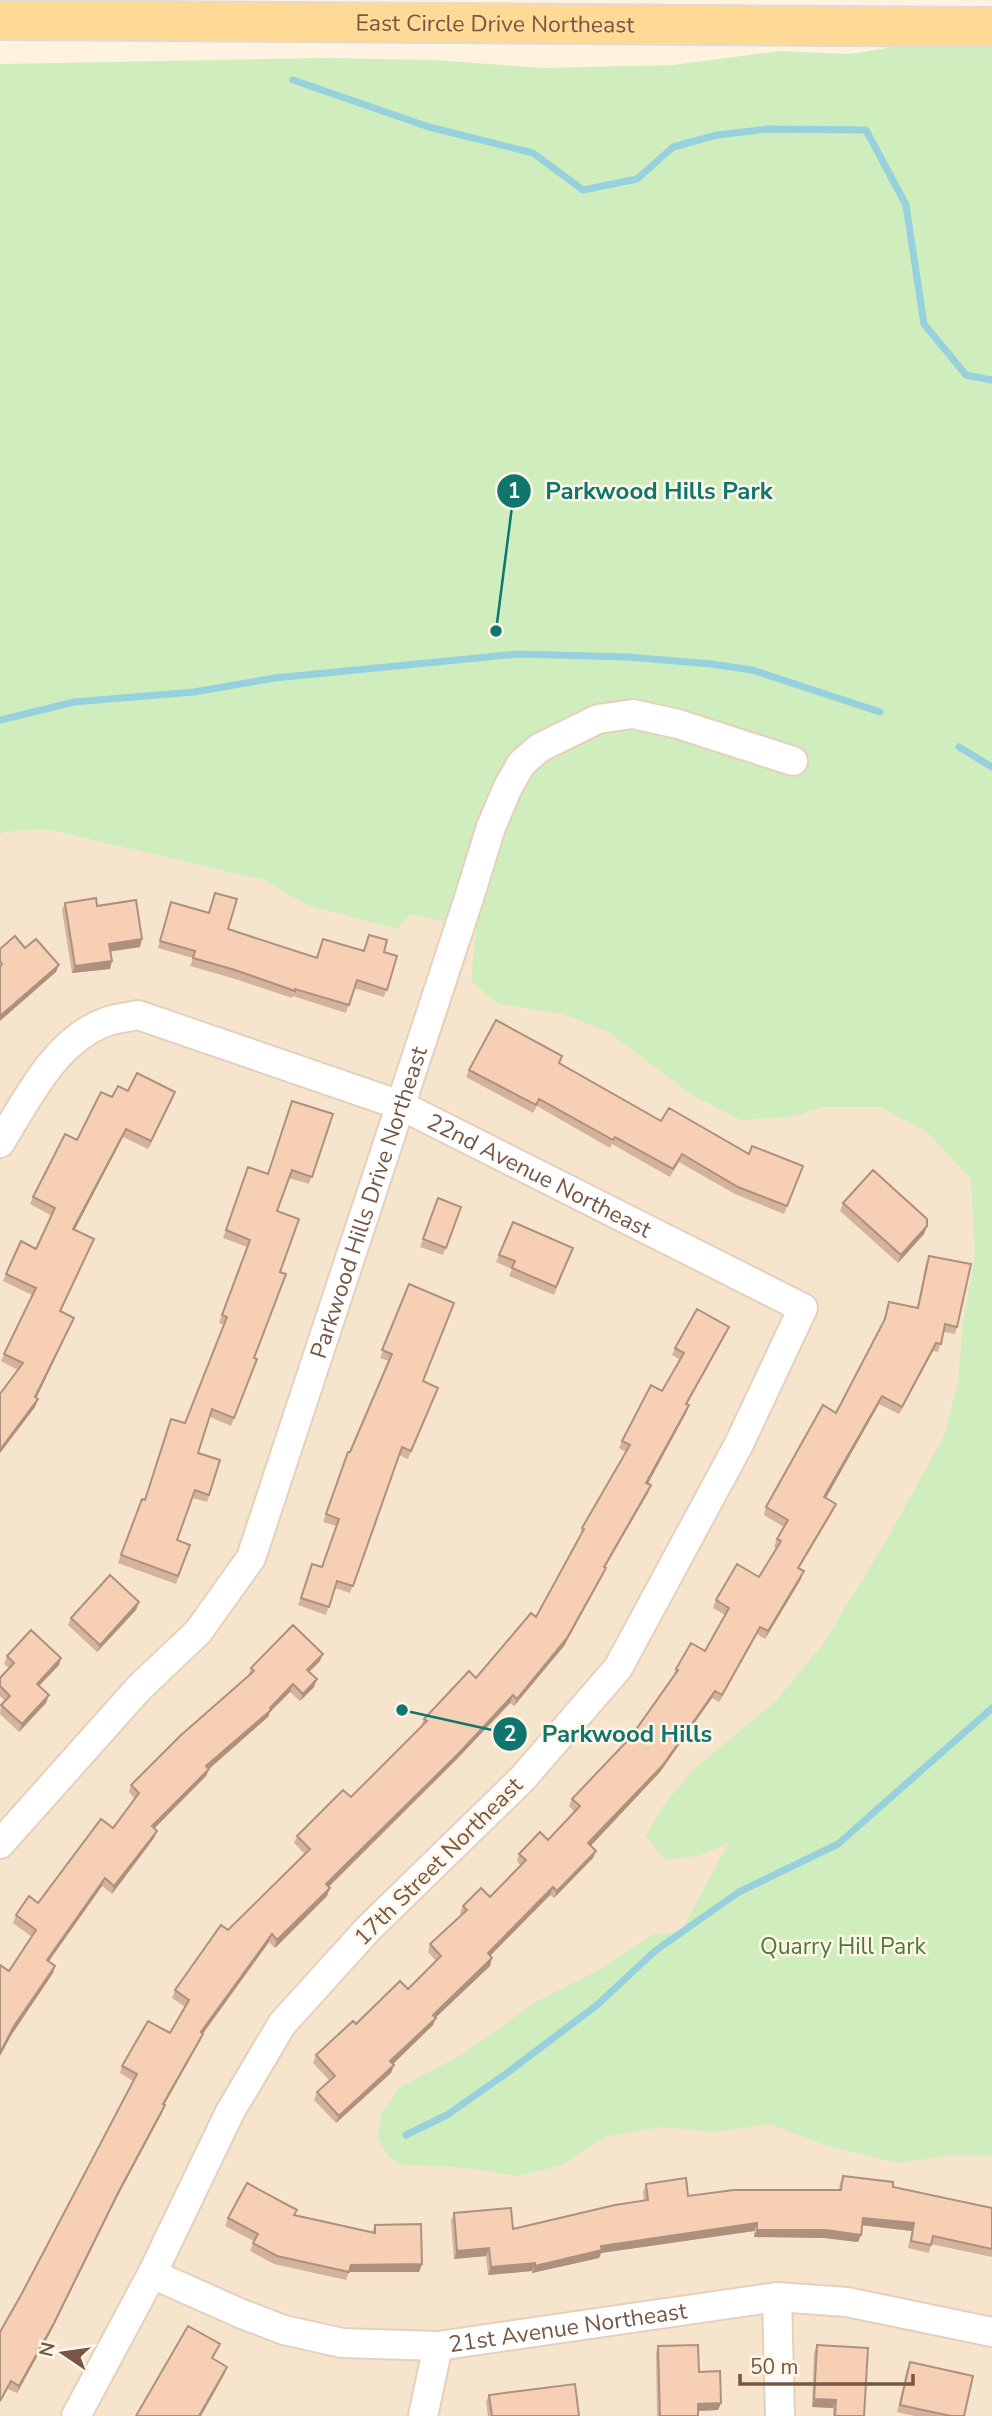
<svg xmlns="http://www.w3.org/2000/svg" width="992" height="2416" font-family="'Nunito Sans',sans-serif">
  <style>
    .residential { fill: #f7e4cd }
    .green { fill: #d0edbd }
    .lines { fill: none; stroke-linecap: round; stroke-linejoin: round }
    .stream { stroke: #97d1dd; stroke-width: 7 }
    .street-casing { stroke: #e5d0bd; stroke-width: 32 }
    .primary-casing { stroke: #e1dad6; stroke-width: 42 }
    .street { stroke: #fff; stroke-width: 28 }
    .primary { stroke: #ffd996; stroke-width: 38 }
    .wall { fill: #d4b29b }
    .shaded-wall { fill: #ad917e }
    .building { fill: #f7cfb4; stroke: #ad917e; stroke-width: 2 }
    .labels { text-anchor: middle; stroke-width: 5; stroke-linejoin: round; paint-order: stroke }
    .street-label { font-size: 23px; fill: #775744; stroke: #fff6e8 }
    .park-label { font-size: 23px; fill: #4c7939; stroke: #fff6e8 }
    .leader { fill: none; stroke: #0f766e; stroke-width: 2.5 }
    .callout-dot { fill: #0f766e; stroke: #fff6e8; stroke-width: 2.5 }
    .mark-label { font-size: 21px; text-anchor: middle; font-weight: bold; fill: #fff }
    .callout-label { font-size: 24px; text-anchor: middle; font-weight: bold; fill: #0f766e; stroke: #fff6e8; stroke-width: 5; stroke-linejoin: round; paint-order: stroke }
  </style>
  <rect width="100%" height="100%" fill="#fff3df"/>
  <path class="residential" d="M0,819L654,970L992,1134V2416H0Z"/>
  <path class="green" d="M918,43L992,47V2157L953,2155L897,2163L825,2145L770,2124L716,2132L661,2127L608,2136L559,2166L517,2176L470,2168L403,2165L389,2157L377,2137L383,2110L399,2088L463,2054L536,2002L595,1972L652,1935L681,1931L729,1843L697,1856L665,1860L646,1836L663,1806L693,1770L777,1700L823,1644L886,1541L944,1436L958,1382L963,1322L975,1255L971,1179L927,1132L880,1107H825L789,1117L741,1120L692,1095L607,1031L562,1014L498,1004L471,981L476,929L410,914L397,929L307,905L264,880L45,829L3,832L0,835V64L325,58L433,60L544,68L673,65L780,51L850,54Z"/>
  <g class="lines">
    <path class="stream" d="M293,80L429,127L533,153L583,190L637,179L673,147L717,135L768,129L866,130L906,205L924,324L966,375L992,380
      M0,720L74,702L194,692L275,678L517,654L628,657L711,664L752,670L880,712
      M959,747L992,767
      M406,2135L447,2115L507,2073L597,2005L655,1951L739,1892L838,1844L992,1708"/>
    <defs>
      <g id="street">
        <path id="s1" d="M0,1143C27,1100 55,1040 106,1022C116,1018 128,1017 138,1015L400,1105L803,1308L739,1444L618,1668L523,1778L368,1929L282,2024L230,2112L152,2274L76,2416"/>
        <path id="s2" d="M0,1844L139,1688L198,1632L251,1558L469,898L491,827L508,787L521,764L539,748L598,719L633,714L678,724L793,761"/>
        <path id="s3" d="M152,2274L242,2314L284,2330L342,2343L438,2346L777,2297L847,2302L992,2332"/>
        <path d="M777,2297L780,2416"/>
        <path d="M423,2416L438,2346"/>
      </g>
      <g id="primary">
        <path id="s4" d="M0,20L992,27"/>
      </g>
    </defs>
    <use href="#street" class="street-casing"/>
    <use href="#primary" class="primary-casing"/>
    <use href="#street" class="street"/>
    <use href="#primary" class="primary"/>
  </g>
  <path class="wall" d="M215,893L228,929L317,958L364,951L384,952L397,956L384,997L354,988L346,1013L293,996L292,998L232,978L190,966L193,958L158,948L171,902L208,913Z
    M65,903L97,906L140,947L111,951L110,969L72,973L62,910Z
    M560,1063L661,1121L749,1154L803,1166L784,1214L735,1194L679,1162L670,1177L612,1144L610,1148L537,1106L533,1113L466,1077L469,1070Z
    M128,1091L175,1092L148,1149L123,1137L74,1230L91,1246L61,1311L71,1325L36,1398L38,1399L35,1407L0,1453V1393L18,1370L1,1361L32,1295L3,1281L6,1274L36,1249L52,1216L30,1204L33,1197L77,1140L112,1097Z
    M333,1114L309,1184L289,1178L277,1211L280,1272L254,1358L257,1359L231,1426L210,1417L198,1453L220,1460L207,1502L192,1498L177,1540L190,1545L176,1584L118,1563L142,1499L145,1500L185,1423L224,1325L219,1323L247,1247L223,1238L248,1167L268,1174Z
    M438,1198L461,1207L443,1255L420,1247Z
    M843,1203L927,1226L924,1234L898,1263L840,1211Z
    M513,1222L573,1248L554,1295L509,1276L512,1269L496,1262Z
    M929,1256L957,1327L955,1334L944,1332L938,1352L933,1351L899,1414L879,1404L826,1498L836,1504L833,1511L799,1568L801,1579L765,1639L757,1634L719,1702L712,1698L660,1772L591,1845L596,1851L593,1858L554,1898L550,1895L490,1956V1966L435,2018L433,2025L393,2064L394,2065L391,2073L336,2123L314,2100L317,2092L330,2081L313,2063L316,2055L356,2024L408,1989L436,1961L428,1952L430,1944L462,1915L460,1913L463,1906L490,1897L521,1866L517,1861L519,1854L548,1840L575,1812L569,1806L572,1799L630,1738L673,1676L676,1669L705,1651L725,1615L713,1608L716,1600L759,1577L777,1548L774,1547L777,1539L784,1527L764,1515L766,1507L836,1413L883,1323L889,1302L917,1308L926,1263Z
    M409,1284L423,1381L438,1388L408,1459L399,1455L350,1593L335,1588L326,1615L298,1605L312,1564L322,1567L336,1526L323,1522L348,1452H350L389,1361L380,1358Z
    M729,1327L726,1334L687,1404L689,1405L686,1413L647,1484L651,1485L648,1493L605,1567L606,1568L603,1575L564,1646L514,1706L510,1703L456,1760L329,1887L327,1896L275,1948L269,1942L203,2034L200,2041L164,2105L162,2113L116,2199L51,2331L17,2393L8,2389L21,2295L133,2081L120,2073L122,2066L170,2033L185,2007L172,1998L175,1990L228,1930L305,1854L294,1843L297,1836L351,1797L421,1726L424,1719L476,1678L536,1617L580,1536L582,1528L626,1452L619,1448L622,1441L662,1391L680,1360L672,1355L675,1348Z
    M139,1602L136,1610L97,1652L68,1625L71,1618Z
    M7,1656L61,1658L59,1665L39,1686L46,1703L19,1732L0,1714L1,1705L5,1701L0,1696V1678L9,1668L4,1664Z
    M320,1661L309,1672L314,1687L300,1701L290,1692L270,1712L268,1717L209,1769L206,1776L154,1828L157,1831L154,1838L112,1894L102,1886L49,1961L55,1966L53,1973L12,2034L9,1971L32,1937L13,1923L16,1915L38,1903L113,1828L135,1799L129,1792L131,1785L248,1676L251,1668Z
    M843,2176L992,2208V2257L931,2244L929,2253L908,2248L912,2231L862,2225L858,2242L824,2238L754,2237V2231L601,2253L599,2258L532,2273V2271L488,2275L486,2256L454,2259L451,2221L454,2213L513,2229L644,2201L643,2192L646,2184L688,2196L839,2190L840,2183Z
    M297,2210L295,2215L372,2233L375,2225L422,2264L419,2272H349L346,2280L274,2264L250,2251L254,2241L225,2226L228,2218Z
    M817,2345L864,2416H833V2408L812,2407L814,2353Z
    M658,2346L699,2372L721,2403L718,2410L698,2411V2416H657L656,2353Z
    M910,2362L964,2416H914L897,2412L907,2369Z
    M489,2395L579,2416H488L486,2402Z"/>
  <path class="shaded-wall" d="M142,939L140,947L107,952L109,944Z
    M112,961L110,969L72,973L75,966Z
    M59,965L56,972L0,1021V1016Z
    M175,1092L172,1100L148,1149L151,1141Z
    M126,1129L123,1137L71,1237L73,1229Z
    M927,1226L924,1234L898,1263L901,1255Z
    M74,1318L71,1325L33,1405L35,1397Z
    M729,1327L726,1334L683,1411L686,1404Z
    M936,1343L933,1351L899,1414L902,1407Z
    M882,1396L879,1404L822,1505L824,1497Z
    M38,1399L35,1407L0,1453V1450Z
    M689,1405L686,1413L644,1491L646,1483Z
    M651,1485L648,1493L601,1574L604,1567Z
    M836,1504L833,1511L795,1575L798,1568Z
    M606,1568L603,1575L564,1646L514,1706L517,1699Z
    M804,1571L801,1579L765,1639L768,1631Z
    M139,1602L136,1610L97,1652L100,1645Z
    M760,1627L757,1634L719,1702L722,1695Z
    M323,1654L320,1661L304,1677L307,1670Z
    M61,1658L59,1665L34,1691L37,1684Z
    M317,1679L314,1687L300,1701L303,1694Z
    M293,1684L290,1692L270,1712L268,1717L209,1769L206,1776L149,1834L152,1826L206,1766L270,1708Z
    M715,1691L712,1698L660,1772L586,1851L588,1843Z
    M49,1695L46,1703L19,1732L22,1724Z
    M513,1695L510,1703L456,1760L323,1892L326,1884Z
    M157,1831L154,1838L112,1894L114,1886Z
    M596,1851L593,1858L554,1898L557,1891Z
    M105,1878L102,1886L44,1968L47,1960Z
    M553,1887L550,1895L485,1961L488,1953Z
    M330,1888L327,1896L275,1948L277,1940Z
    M272,1934L269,1942L198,2040L201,2032Z
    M492,1958L490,1966L430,2023L433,2015Z
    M55,1966L53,1973L12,2034L0,2056V2053L14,2026Z
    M436,2018L433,2025L388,2069L390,2061Z
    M203,2034L200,2041L160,2112L163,2104Z
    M394,2065L391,2073L336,2123L339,2116Z
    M165,2105L162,2113L116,2199L51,2331L17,2393L19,2386L119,2191Z
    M863,2218L914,2223L912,2231L860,2225Z
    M757,2223L754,2231L601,2253L599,2258L532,2273L535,2266L601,2246Z
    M757,2230H826L861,2235L858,2242L824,2238L754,2237Z
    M489,2248L486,2256L454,2259L457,2251Z
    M535,2263L532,2271L488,2275L491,2267Z
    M422,2264L419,2272H348L351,2265Z
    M227,2367L224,2375L201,2416H199Z
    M814,2399L836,2400L833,2408L812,2407Z
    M721,2403L718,2410L695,2411L698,2404Z"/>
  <path class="building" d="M215,893L237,899L228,929L317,958L323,939L364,951L369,935L387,940L384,952L397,956L387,990L357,980L349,1005L295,989V991L235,970L193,958L195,951L160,941L171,902L209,913Z
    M96,898L97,906L136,900L142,939L109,944L112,961L75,966L65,903Z
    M15,936L25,948L36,939L59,965L0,1016V966L2,964L0,961V949Z
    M496,1020L562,1056L559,1063L661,1121L669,1108L749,1154L752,1146L803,1166L787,1206L738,1187L682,1154L673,1169L615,1137L613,1140L539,1099L536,1105L469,1070Z
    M137,1073L175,1092L151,1141L126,1129L73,1229L94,1239L60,1311L74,1318L35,1397L38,1399L0,1450V1394L23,1363L4,1354L36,1288L6,1274L21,1241L36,1249L55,1208L33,1197L65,1134L77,1140L101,1092L112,1097L118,1086L128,1091Z
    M292,1101L333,1114L312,1177L292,1170L277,1211L299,1219L280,1272L286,1274L254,1358L257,1359L234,1418L212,1409L198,1453L220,1460L209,1495L195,1490L177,1540L190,1545L178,1576L121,1555L142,1499L145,1500L171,1419L185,1423L227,1317L222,1315L250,1240L226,1230L248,1167L268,1174Z
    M873,1170L927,1219V1226L901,1255L843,1203Z
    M438,1198L461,1207L446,1248L423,1239Z
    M513,1222L573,1248L556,1287L512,1268L515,1261L499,1255Z
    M929,1256L971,1264L957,1327L945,1324L941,1344L936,1343L902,1407L882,1396L824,1497L836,1504L798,1568L804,1571L768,1631L760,1627L722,1695L715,1691L663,1765L588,1843L596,1851L557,1891L553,1887L488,1953L492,1958L433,2015L436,2018L390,2061L394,2065L339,2116L317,2092L335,2076L316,2055L353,2021L356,2024L400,1981L408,1989L441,1956L430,1944L467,1910L463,1906L481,1888L490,1897L526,1860L519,1854L540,1832L548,1840L580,1806L572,1799L630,1738L678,1670L676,1669L691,1643L705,1651L729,1608L716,1600L737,1564L759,1577L781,1541L777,1539L788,1520L766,1507L823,1405L836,1413L885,1319L889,1302L918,1308Z
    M409,1284L454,1303L423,1381L438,1388L411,1451L402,1447L353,1586L337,1581L329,1607L301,1598L312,1564L322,1567L339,1519L326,1514L348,1452H350L392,1354L382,1350Z
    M697,1309L729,1327L686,1404L689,1405L646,1483L651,1485L604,1567L606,1568L567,1638L517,1699L513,1695L459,1753L326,1884L330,1888L277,1940L272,1934L201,2032L203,2034L163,2104L165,2105L119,2191L54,2323L19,2386L11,2381L0,2401V2332L21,2295L137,2074L122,2066L148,2021L170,2033L189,2000L175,1990L221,1925L228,1930L310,1849L297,1836L343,1790L351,1797L427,1721L424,1719L469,1671L476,1678L531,1613L536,1617L584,1529L582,1528L630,1445L622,1441L651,1385L662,1391L684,1353L675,1348Z
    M110,1575L139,1602L100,1645L71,1618Z
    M293,1625L323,1654L307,1670L317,1679L303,1694L293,1684L270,1708L271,1710L206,1766L209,1769L152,1826L157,1831L114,1886L105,1878L47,1960L55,1966L14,2026L0,2053V1965L9,1971L36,1930L16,1915L29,1896L38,1903L101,1819L113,1828L139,1793L131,1785L180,1736L254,1671L251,1668Z
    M31,1630L61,1658L37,1684L49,1695L22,1724L1,1705L10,1696L0,1686V1678L14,1663L7,1656Z
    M843,2176L893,2182V2187L992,2208V2249L933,2236L931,2245L911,2241L914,2223L863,2218L861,2235L826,2230H757V2223L601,2246L602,2250L535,2266V2263L491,2267L489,2248L457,2251L454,2213L511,2208L513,2229L615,2205L648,2200L646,2184L686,2178L688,2196L734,2190H841Z
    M247,2183L297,2210L294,2215L375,2233V2225L421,2224L422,2264L351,2265L349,2272L277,2256L253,2243L258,2234L228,2218Z
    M188,2326L220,2344L212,2358L227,2367L199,2416H136Z
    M698,2345L699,2372L720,2371L721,2403L698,2404V2416H660L658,2346Z
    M817,2345L868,2348L864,2416H835L836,2400L814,2399Z
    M910,2362L973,2376L964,2416H951L900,2405Z
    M575,2384L579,2416H492L489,2395Z"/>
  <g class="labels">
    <g class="street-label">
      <text dy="8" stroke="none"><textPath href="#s4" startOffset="495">East Circle Drive Northeast</textPath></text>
      <text dy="8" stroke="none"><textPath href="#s1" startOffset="630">22nd Avenue Northeast</textPath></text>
      <text dy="8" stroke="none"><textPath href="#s2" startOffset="756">Parkwood Hills Drive Northeast</textPath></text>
      <text transform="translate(438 1861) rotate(-45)" y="8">17th Street Northeast</text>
      <text dy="8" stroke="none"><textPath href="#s3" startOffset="430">21st Avenue Northeast</textPath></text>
    </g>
    <g class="park-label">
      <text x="843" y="1954">Quarry Hill Park</text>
    </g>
  </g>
  <path class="leader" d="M496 631L514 491M402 1710L510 1734"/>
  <g class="callout-dot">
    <circle cx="496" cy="631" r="7"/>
    <circle cx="402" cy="1710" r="7"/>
    <circle cx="514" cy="491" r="18"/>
    <circle cx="510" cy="1734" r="18"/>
  </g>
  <g class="mark-label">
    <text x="514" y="498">1</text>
    <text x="510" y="1741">2</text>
  </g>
  <g class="callout-label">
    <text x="659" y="499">Parkwood Hills Park</text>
    <text x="627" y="1742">Parkwood Hills</text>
  </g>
  <g transform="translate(63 2353) rotate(283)" stroke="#fff6e8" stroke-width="5" paint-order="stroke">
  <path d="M0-5L12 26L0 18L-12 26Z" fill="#775744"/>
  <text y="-10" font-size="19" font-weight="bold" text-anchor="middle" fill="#775744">N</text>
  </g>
  <path d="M740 2374v10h173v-10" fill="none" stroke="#775744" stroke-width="3.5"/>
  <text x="750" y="2374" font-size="21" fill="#775744" stroke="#fff6e8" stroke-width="5" paint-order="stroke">50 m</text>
</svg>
